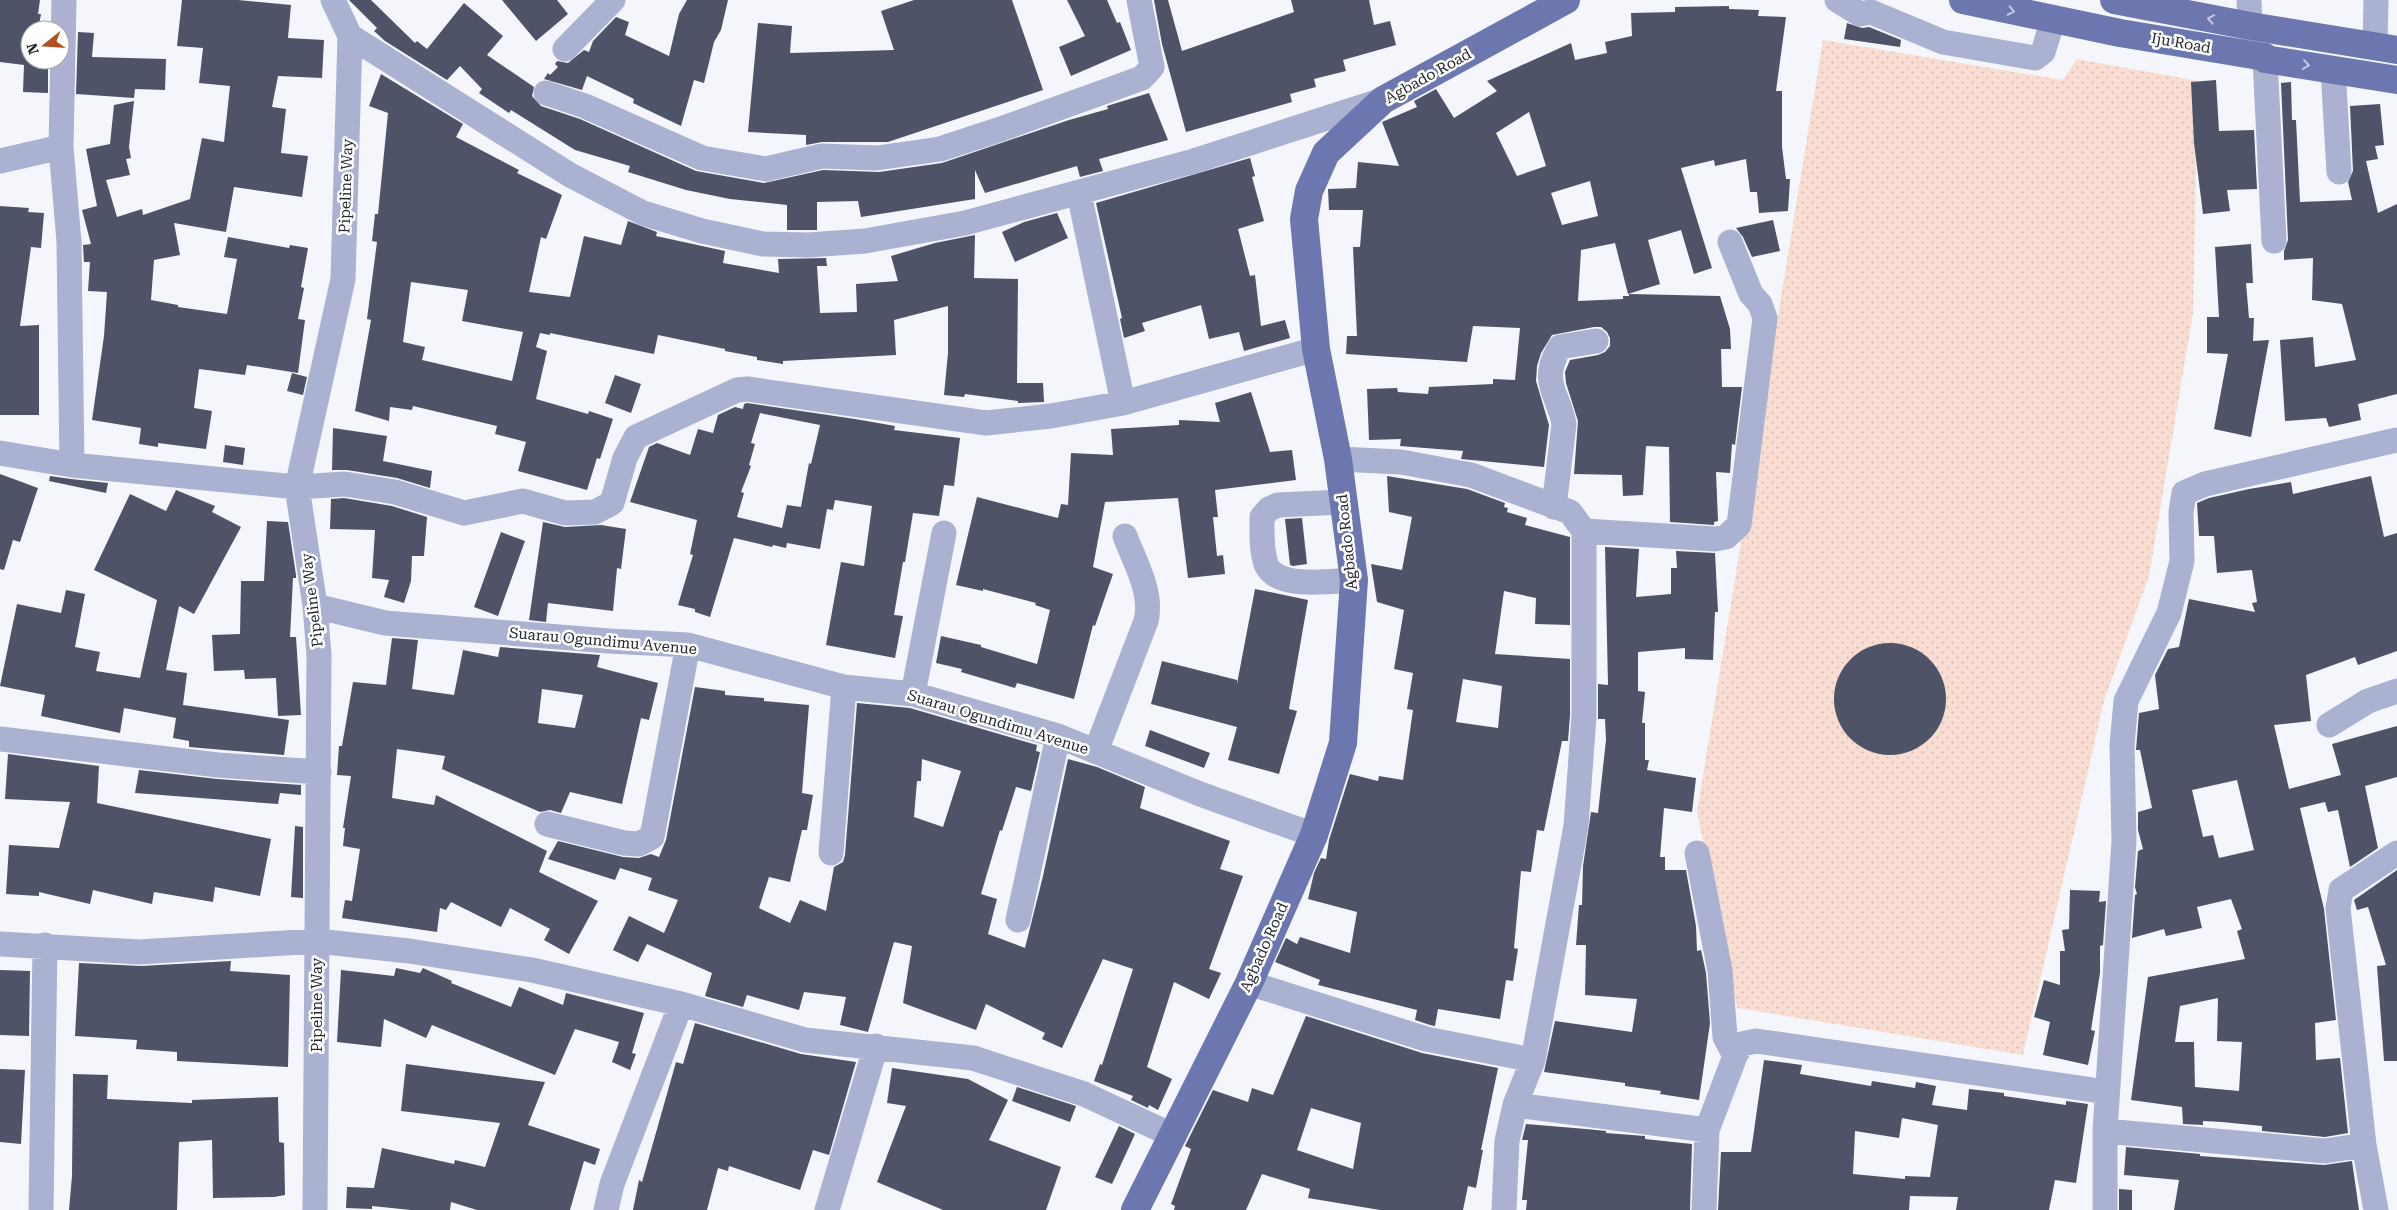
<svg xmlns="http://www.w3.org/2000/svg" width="2397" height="1210" font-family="'Roboto Serif',serif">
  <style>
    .grass { fill: url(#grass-dots) }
    .building { fill: #4e5368; fill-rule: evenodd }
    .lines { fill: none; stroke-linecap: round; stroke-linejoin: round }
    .minor { stroke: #aab1d1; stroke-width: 25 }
    .major { stroke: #6c76af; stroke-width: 28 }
    .oneway { stroke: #c4c8df }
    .labels { text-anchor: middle; stroke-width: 5; stroke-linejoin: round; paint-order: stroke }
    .street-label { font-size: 15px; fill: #252730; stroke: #fff }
  </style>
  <defs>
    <pattern id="grass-dots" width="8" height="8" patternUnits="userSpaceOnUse" patternTransform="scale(1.25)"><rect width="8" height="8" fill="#f9ddd3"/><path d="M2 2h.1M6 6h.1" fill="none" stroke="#d5beb5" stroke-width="1.8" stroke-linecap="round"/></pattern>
  </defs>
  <rect width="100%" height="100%" fill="#f5f6fb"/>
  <path class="grass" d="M1823,40L2063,80L2077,59L2198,81L2193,313L2149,576L2104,701L2023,1055L1737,1008L1697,812Z"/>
  <path class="building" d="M0,0H40L38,14H41L38,30H30V60H48V93L23,92L24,65L0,62Z
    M182,0H238L291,5L288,38L324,40L322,78L278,76L272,107L286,109L281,153L308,156L302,197L234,187L226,232L174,223L180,255L154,260L151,300L178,305V307L227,314L237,259L224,257L228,237L289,248L290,245L308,248L301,287L304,288L298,319L305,320L298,373L247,365L245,375L199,369L194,408L212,411L206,449L158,443V447L139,444L141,428L92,420L104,336L107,292L88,291L90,262H84L83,245L91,244L82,210L97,206L86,149L110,144L114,105L134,101L129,147L131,158L126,159L130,175L106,180L117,217L142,209L143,215L190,199L202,138L224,142L230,86L199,83L203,48L177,46Z
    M349,0H371L415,43L417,41L427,49L464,3L503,36L487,55L534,87L532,96L541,106L580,119L696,171L764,183L823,170L879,172L942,163L1069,120L1108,109L1107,106L1149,93L1168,140L1099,159L1103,171L1080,177L1077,166L985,193L975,170V199L861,217L858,201L817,202V230H787V205L730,199L686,190L628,172L630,166L575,150L511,110L509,113L479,93L482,89L460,66L447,80L385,41L374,31L377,28Z
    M502,0H557L568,14L536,41Z
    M687,0H728L721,30L714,42L704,83L694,80L681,126L633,103L634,99L587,76L582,90L544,79L548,73L550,75L558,67L555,64L557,61L568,63L584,50L589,52L593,41L616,17L629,22L625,35L669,56L679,14Z
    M914,0H1012L1043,90L888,142H822L806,145V135L748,132L758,23L792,26L790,53L894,50L881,11Z
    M1067,0H1107L1117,23L1120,22L1131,50L1071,76L1059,47L1085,36Z
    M1154,0H1168L1182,51L1294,12L1291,0H1369L1374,25L1390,21L1396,45L1343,60L1346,71L1314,79L1316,87L1290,94L1292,102L1186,132L1162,44Z
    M1729,6V9L1759,10L1758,16L1786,17L1776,91H1782V147L1786,179H1790L1788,211L1759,213L1757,192H1750L1746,159L1715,166L1714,160L1681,168L1712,268L1694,274L1681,230L1648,240L1660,284L1628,294L1615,243L1581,250L1578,301L1623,299V296H1629V294L1720,296L1730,329L1731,349H1721L1722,387H1742L1735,445L1732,444L1730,473L1716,472L1718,521L1714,522V525L1670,522L1669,447L1646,446L1643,495L1623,496L1622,475L1574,474L1578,421L1566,383L1565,372L1570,360L1598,355L1605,352L1610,346V338L1607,332L1601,327H1594L1552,335L1541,353L1537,366L1536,381L1549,425L1544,467L1461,459L1463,451L1400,446L1401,439L1369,440L1367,389L1397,388L1398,392L1428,394L1429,387L1493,384V379L1515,380L1520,328L1473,326L1467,362L1346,354L1347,336H1357L1353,247H1360L1363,210H1329L1328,189L1356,188L1358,162L1399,166L1382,122L1417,107L1414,101L1436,89L1454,118L1497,91L1487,81L1571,43L1575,60L1607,53L1605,42L1632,36L1631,13L1675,12V7ZM1529,112L1546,166L1517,176L1496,133ZM1590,181L1598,216L1562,225L1551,193Z
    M1847,23L1862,28L1869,27L1901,40L1900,47L1844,39Z
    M78,32L94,33L92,57L166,59L165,90L135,89L134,98L76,94Z
    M381,74L463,124L456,137L519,170L517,173L562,195L546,239L541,237L529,292L570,297L584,236L621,245L628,221L657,232L656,236L725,251L723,263L779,273L778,259L826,258L827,266H817L820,313L857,312L856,284L898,281L891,256L935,243L975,235L974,278L1018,279L1017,383H1043L1044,402L1018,403V401L965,394L964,397L944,395L948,353V306L894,320L896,355L783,361V364L757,360V357L725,351V349L658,335L654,354L550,333V335L540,333L536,347L547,351L536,399L588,414L589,411L613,419L600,459L597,458L587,490L518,471L526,442L495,434L497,426L413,406L412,410L390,407L389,421L355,411L371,320L367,319L377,242L372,241L375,214H378L388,113L369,106ZM411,282L468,290L462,321L523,332L512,381L422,360L425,347L403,342Z
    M2216,80L2219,131L2254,130L2257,189L2227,190L2230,211L2203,214L2194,143L2191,82Z
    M2291,82L2292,120H2296L2300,202L2352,200L2348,182L2353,171L2350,106L2380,104L2384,145L2375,146L2378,159L2366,161L2378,213L2397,204V394L2358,404L2361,420L2329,427L2326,418L2285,421L2280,340L2313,337L2315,367L2356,360L2342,304L2312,300L2313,258L2284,260V251L2288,240L2281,83Z
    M1250,158L1255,176L1252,177L1264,221L1238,229L1250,276L1255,275L1261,326L1285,320L1290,338L1244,351L1239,332L1209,339L1201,305L1142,323L1145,331L1124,338L1120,319L1122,318L1096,203Z
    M0,206L29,208L28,212L44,213L41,248L31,247L20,326L39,325V415H0Z
    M1057,213L1068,238L1015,262L1002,232L1024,222Z
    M1773,220L1780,251L1752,257L1743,237L1736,228Z
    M2251,244L2253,283H2246L2249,318H2254L2253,341L2269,340L2251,437L2214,429L2228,354L2207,353V317H2219L2215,247Z
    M292,373L307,377L303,395L287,391Z
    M615,375L641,384L631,413L605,403Z
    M1251,392L1270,452L1292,450L1296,480L1215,490L1218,517H1213L1217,556L1223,555L1225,574L1188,578L1178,498L1105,502L1093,567L1113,574L1095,626L1093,625L1074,699L1017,683L1015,688L961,672L962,669L936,663L941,636L981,645V647L1037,664L1050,610L1035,605L1036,603L983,589V591L956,585L977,497L1058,518L1061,504L1068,505L1071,453L1113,455L1111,429L1179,425V420L1220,422L1215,403Z
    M747,403L855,419L895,426L894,430L960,438L954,486L944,485L939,516L913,513L905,562H903L894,615L903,616L895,658L826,645L841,562L864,566L872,506L835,500L833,510L827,509L820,549L787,543L786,548L773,545L772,547L734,538L710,617L695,612V609L678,605L693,555L690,554L697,520L630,502L649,447L657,443L690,455L698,429L713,433L718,415L735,407L743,409L744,404ZM760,413L820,425L811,464L809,463L801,507L787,505L782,528L737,517L744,493L741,492L751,466L749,465L755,444L751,443Z
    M333,428L387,436L383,461L432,471L430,488L397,478L347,470H332Z
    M225,445L245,448L243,465L223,462Z
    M0,474L38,488L20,542L13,540L4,570L0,569Z
    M50,476L71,479L108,483L106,493L49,481Z
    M1387,476L1467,489L1505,503L1504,507L1508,508L1507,512L1527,518L1525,525L1570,537V625L1535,624L1536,598L1504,591L1495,654L1570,659V715L1568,741H1562L1544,831L1537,830L1531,872L1521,871L1514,948L1518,949L1513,981L1506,980L1500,1019L1438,1009L1435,1026L1430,1025L1415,1020L1417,1010L1318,985L1320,980L1275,962L1286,938L1297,944L1300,937L1350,953L1357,912L1308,899L1314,873L1321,858L1326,859L1329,840L1350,774L1378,781L1379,776L1403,780L1413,710L1407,709L1413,673L1394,669L1404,610L1377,602L1371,564L1402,570L1412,517L1389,512ZM1463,679L1502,686L1498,728L1456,722Z
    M2371,476L2384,537L2397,533V651L2358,665L2355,657L2306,675L2311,721L2274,725L2289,789L2341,775L2332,744L2397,726V777L2365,786L2378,848L2350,867L2338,810L2328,812L2325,802L2300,808L2324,909L2336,1020L2315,1023L2316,1060L2340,1058L2348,1133L2325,1137L2262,1131V1126L2222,1122L2203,1121V1125L2183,1124L2182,1107L2131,1100L2148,977L2245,959L2237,931L2242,929L2231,899L2197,907L2202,928L2166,936L2164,929L2132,938L2135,895L2137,894L2135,887L2138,851L2143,849L2138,830V812L2152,808L2140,750H2136L2139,713L2159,709L2155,675L2168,649L2179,647L2189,599L2255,612L2252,603L2257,602L2252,570L2217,573L2214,536H2199L2197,503L2209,498L2249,489L2291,482L2293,494ZM2237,780L2254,850L2219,858L2213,835L2203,837L2192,790ZM2218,998L2217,1041L2242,1042L2239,1091L2195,1087L2194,1042H2175L2180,1006Z
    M176,490L215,506L212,512L241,527L194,614L179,606L166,670L187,673L183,705L289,720L284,755L189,747V741L173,738L176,718L124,708L120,733L41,716L45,695L0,686L17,604L61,613L66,590L85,594L75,647L100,652L96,671L140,678L157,600L94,570L130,494L166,511Z
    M344,498L392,506L427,517L424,556H412L411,581L404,603L384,597L389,580L372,578L375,530L330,529L331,499Z
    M1302,518L1307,564L1293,566L1290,565L1285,519Z
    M267,521L288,522L296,575V578H293L290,637H296L301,715L278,716L276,678L245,679L244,670L214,671L212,635L240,634L241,581H264Z
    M543,522L565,527L601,525L626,529L621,569L617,568L613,611L548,603L546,622L529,620Z
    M501,532L525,541L498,616L474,607Z
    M1605,547L1639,549L1636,597L1671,594V568H1677L1676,551L1715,553L1718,612H1715L1713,660L1685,659V648L1638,652V691L1645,692L1642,723H1645V760H1649L1647,770L1696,778L1692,812L1664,808L1660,857H1665V870H1686L1696,926L1697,951L1701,950L1706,973L1710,1023L1699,1100L1660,1094L1661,1091L1625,1086V1083L1544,1072L1555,1021L1632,1032L1637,999L1585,995L1586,945H1576L1579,905H1582L1583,866L1591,812L1598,813L1606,740L1605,719H1598V684L1608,685Z
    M1255,589L1308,600L1289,709L1297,711L1279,774L1228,760L1237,727L1151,704L1162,661L1237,680V684Z
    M392,638L418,640L412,689L454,695L463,650L498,657L500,647L600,655L597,667L658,683L649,720L641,718L622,804L570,792L561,813L550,810L540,812L442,769L445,756L397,749L392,798L434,805L436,795L547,851L539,872L598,901L569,954L544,940L550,929L510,908L501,927L451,902L446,910L440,908L437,932L342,918L345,900L352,901L360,849L343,846L345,828H343L351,776L337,775L339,746H342L353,682L386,685ZM542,689L583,695L575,728L538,723Z
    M1834 699a56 56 0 1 1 112 0a56 56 0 1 1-112 0Z
    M695,687L725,691V695L764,698V701L809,705L802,793L813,795L807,830H802L790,882L769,877L759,908L790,923L800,900L826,911L834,867L843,862L845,855L857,703L910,708L1037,745L1036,751L1040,752L1031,791L1016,787L1002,831L1000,830L981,894L997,899L988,934L1025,948L1043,876L1068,759L1097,767L1145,787L1140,808L1230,841L1220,869L1243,876L1209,969L1221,973L1209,999L1174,982L1147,1067L1172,1079L1158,1110L1149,1105L1148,1108L1131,1100L1133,1096L1094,1081L1100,1064L1102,1065L1133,969L1103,959L1062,1048L1042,1039L1045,1033L986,1004L976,1030L903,1003L912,946L894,942L868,1032L840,1025L846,997L804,992L799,1010L747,995L743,1007L705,996L712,973L647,944L638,962L613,950L629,916L664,933L678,900L648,890L652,878L620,868L615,880L548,859L558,841L623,857L639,858L651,854L659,857L666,840ZM922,759L961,771L943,827L914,817L917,781H921Z
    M1150,730L1210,753L1204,768L1145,746Z
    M8,754L99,766L97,803L271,839L260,896L215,887L213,902L154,892L152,904L93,890L90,904L39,892V896L6,894L9,845L59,848L70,802L5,799Z
    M139,770L217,779L301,785V795L280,793L278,804L135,793Z
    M295,826L303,827V898L291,897Z
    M2397,870V1061H2384L2377,966L2386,965L2368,907L2357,910L2354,900Z
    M2070,890L2100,891L2099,902L2106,901L2103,945L2100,946V973L2091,1030L2095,1031L2088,1065L2043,1055L2050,1022L2034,1017L2044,980L2060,985V951H2065L2062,930L2069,929Z
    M231,961L230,971L290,975L288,1067L177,1061V1052L136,1049L137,1040L75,1036L79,963L141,966Z
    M396,968L420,973L423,968L452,981L451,983L511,1007L519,987L563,1005L566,993L644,1013L632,1053L636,1054L630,1070L612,1062L619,1042L575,1029L555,1075L432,1025L426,1038L384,1019L381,1047L337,1042L341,970L394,976Z
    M0,970L30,971L29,1036L0,1035Z
    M1306,1016L1422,1053L1498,1068L1481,1150H1483L1476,1188L1468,1186L1463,1210H1380L1308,1198L1310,1189L1262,1174L1246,1210H1174L1175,1206L1171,1204L1191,1149L1185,1146L1213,1090L1248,1102L1252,1088L1273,1095ZM1311,1108L1361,1123L1353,1169L1297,1150Z
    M695,1023L801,1054L856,1062L829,1155L813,1150L800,1190L729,1166L728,1171L718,1168L707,1210H633L639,1180L642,1182L676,1062L683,1064Z
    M1764,1060L1802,1065L1800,1074L1871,1086L1872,1081L1915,1088L1916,1082L1936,1086L1932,1105L1967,1110L1969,1089L2004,1093V1096L2066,1105V1101L2088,1104L2076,1183L2055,1180L2049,1210H1956L1958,1197L1910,1196L1909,1210H1718L1721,1152H1751ZM1902,1118L1938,1125L1930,1177L1905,1176V1179L1853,1174L1855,1131L1899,1138Z
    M406,1064L545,1082L528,1125L600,1149L595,1165L584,1161L570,1210H477L451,1202L450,1210H411L372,1206V1209L346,1208L347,1187L374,1188L382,1148L454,1164L455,1160L485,1167L500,1123L401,1111Z
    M892,1068L968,1079L1008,1100L989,1140L1061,1167L1046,1210H943L877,1182L906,1106L887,1103Z
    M0,1069L25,1070L21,1144L0,1142Z
    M73,1074L108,1075L107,1099L192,1103V1100L278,1097L279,1142L284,1143L285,1195L274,1197L213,1198L212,1140L179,1142L177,1210H69L72,1176Z
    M1017,1087L1076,1106L1070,1122L1012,1101Z
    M1526,1124L1586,1129L1606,1131V1133L1645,1136V1139L1692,1144L1690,1210H1526L1527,1200H1522L1528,1140H1522Z
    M1119,1126L1135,1134L1112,1184L1095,1177Z
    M2126,1147L2200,1154V1156L2324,1165L2352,1161L2359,1210H2174L2179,1180L2124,1175Z
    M2119,1189L2132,1190V1210H2119Z"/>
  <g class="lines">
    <path class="minor" d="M64,0L61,147L69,242L72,465
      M1837,0L1860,14L1871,12L1943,42L2035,58L2043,52L2053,20
      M2249,0L2250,26
      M350,36L570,175L643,213L702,231L763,244L808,245L865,241L965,223L1194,161L1383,100
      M2375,46L2376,0
      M565,49L613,0
      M2265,59L2274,241
      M2333,69L2339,172
      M546,93L585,106L702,158L766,169L822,156L877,158L940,149L1001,129L1142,78L1152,67L1139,0
      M0,161L61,147
      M1079,193L1123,403
      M0,453L72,465L297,487L345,484L395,492L464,513L523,501L565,513L595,512L612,503L625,458L636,437L737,390L747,389L986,423L1051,416L1123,403L1316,349
      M1338,459L1401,462L1471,475L1570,512L1584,531V716L1576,826L1533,1060L1515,1105L1507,1141L1504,1210
      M1343,502L1278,505L1269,509L1262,517C1262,532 1261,549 1266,564C1276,590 1332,581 1354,580
      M1554,507L1564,424C1558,392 1539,382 1560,347L1596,341
      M1584,531L1715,539L1726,537L1739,525L1765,318L1760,304L1751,294L1730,242
      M315,606L385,623L609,641L688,645L844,687L913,694L1058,736L1200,794L1314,835
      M913,694L944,533
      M2329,725L2368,701L2397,691
      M0,739L218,765L319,772
      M1096,751L1146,621C1153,592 1135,563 1125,536
      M547,824L624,843L639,844L652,837L688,645
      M831,853L844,687
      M1697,853L1720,971L1725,1037L1735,1056
      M1018,920L1058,736
      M0,944L139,952L317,941L409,951L532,970L681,1004L805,1040L973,1058L1084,1094L1174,1136
      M1249,983L1426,1039L1533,1060
      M1515,1105L1707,1130
      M2105,1131L2325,1151L2364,1145
      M41,1210L45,945
      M315,1210L319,655L315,606L297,487L343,279L350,36L333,0
      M606,1210L612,1184L681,1004
      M827,1210L876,1046
      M1704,1210L1707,1130L1735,1056L1742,1044L1756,1041L2107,1092
      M2105,1210V1131L2124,841L2122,745L2126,701L2169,613L2182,561L2181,512L2184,493L2205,484L2397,440
      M2376,1210L2364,1145L2338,908L2341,890L2397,853"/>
    <path class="major" d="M1963,0L2120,33L2265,57V59L2397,80
      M2114,0L2250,26L2397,50
      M1135,1210L1249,983L1314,835L1343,743L1354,580L1338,459L1316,349L1304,219L1309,191L1326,153L1383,100L1566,0"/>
  </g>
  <defs><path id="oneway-chevron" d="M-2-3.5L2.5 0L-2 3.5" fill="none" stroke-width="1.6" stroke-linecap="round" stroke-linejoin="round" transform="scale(1.25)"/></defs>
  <g class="oneway">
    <use href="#oneway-chevron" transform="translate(2011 11) rotate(12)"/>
    <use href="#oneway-chevron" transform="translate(2211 19) rotate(-169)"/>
    <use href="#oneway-chevron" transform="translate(2306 65) rotate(8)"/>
  </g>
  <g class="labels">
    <g class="street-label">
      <text transform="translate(2181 43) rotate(10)" y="5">Iju Road</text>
      <text transform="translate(1428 76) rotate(-29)" y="5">Agbado Road</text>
      <text transform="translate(346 186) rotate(-88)" y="5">Pipeline Way</text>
      <text transform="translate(1347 542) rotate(-96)" y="5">Agbado Road</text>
      <text transform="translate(312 600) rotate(-97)" y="5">Pipeline Way</text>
      <text transform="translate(603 641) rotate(5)" y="5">Suarau Ogundimu Avenue</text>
      <text transform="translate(998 722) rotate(17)" y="5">Suarau Ogundimu Avenue</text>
      <text transform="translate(1264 947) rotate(-66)" y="5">Agbado Road</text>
      <text transform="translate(317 1005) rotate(-90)" y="5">Pipeline Way</text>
    </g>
  </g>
  <g transform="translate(45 45) rotate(253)"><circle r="24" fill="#ffffff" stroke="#a8a9ac"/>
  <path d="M0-4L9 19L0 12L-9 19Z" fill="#b44f21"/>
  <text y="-8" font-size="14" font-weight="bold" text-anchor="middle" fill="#252730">N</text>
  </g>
</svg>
